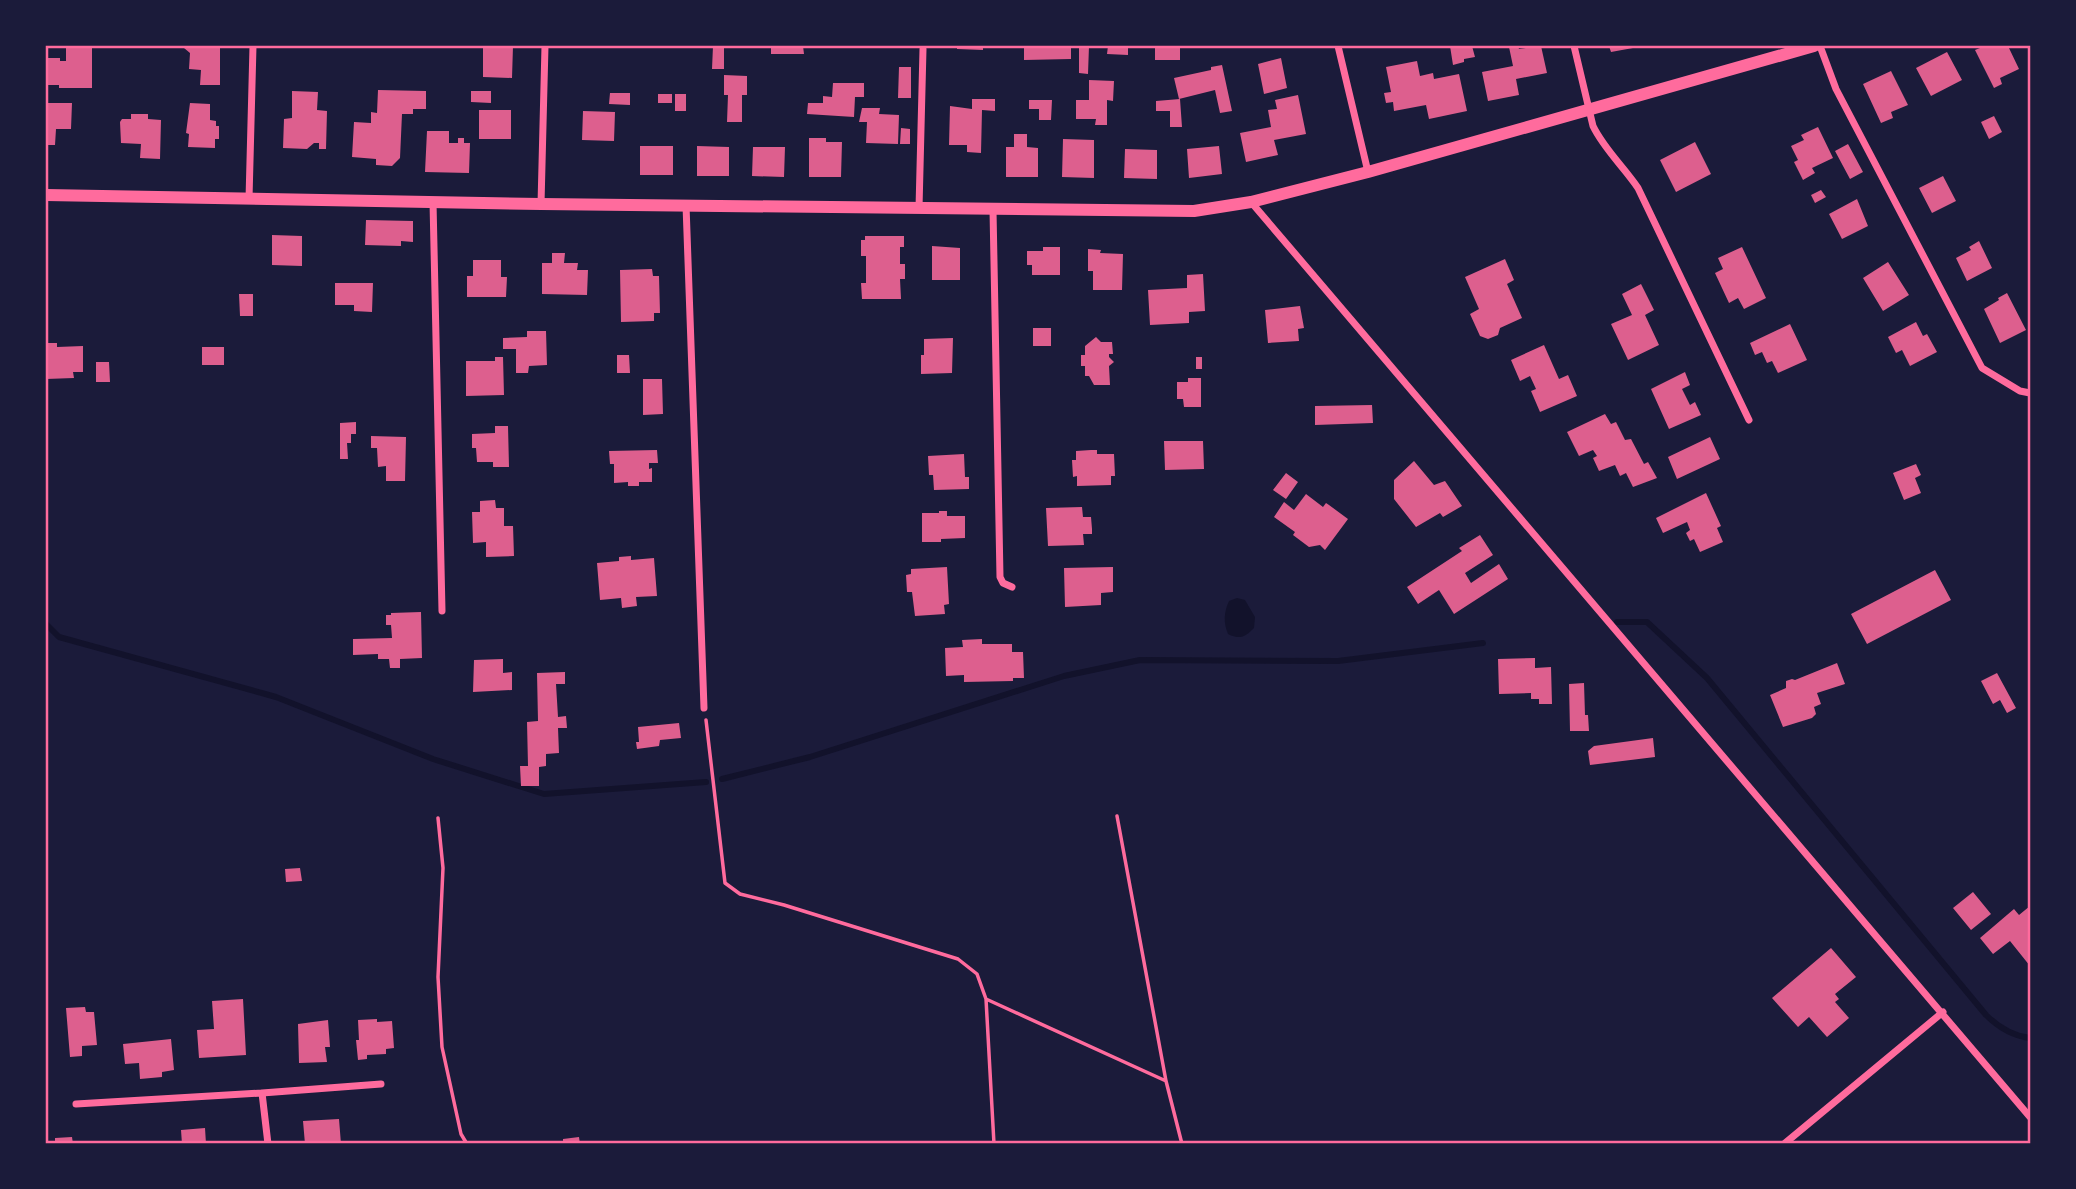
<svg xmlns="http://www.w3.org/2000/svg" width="2076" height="1189" font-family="Quicksand,sans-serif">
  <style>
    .water { fill: #12122b }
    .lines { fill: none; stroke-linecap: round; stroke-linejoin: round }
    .stream { stroke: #12122b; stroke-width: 6 }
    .building { fill: #dd5f8e }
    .path { stroke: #ff6b9d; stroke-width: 3.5 }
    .minor { stroke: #ff6b9d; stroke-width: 7 }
    .tertiary { stroke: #ff6b9d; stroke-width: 12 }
    .neatline { fill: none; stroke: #ff6b9d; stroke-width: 2.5 }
  </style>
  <rect width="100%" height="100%" fill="#1b1b3a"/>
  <path class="water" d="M1237,598L1245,600L1255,617L1254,628C1245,637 1240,640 1228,634C1223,622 1224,612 1229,601Z"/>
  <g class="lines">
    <path class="stream" d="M1617,622H1647L1707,678L1986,1015C1999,1028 2012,1036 2030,1038
      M46,624L59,637L276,697L433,759L544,794L706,782
      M722,779L810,757L1064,676L1140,660L1338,661L1483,643"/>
  </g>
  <path class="building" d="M66,46L92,47V88H59V85H46V58H60V61H66Z
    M184,46H220V85H200L201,70L189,69L190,53L184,48Z
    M483,46H513L512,78L483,77Z
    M713,46H724V69H712Z
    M771,46H803L804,54H771Z
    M957,46H983V50L957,49Z
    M1024,46H1071V59L1024,60Z
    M1079,46H1089L1088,74L1079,73Z
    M1108,46H1128V55L1107,54Z
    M1155,46H1180V60H1155Z
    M1450,46H1472L1475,57L1464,59V62L1453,65Z
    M1518,46L1519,49L1541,46L1547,73L1516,79L1519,95L1488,101L1482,72L1513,66L1509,47Z
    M1609,46H1633V48L1611,52Z
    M1985,46H2008L2019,69L2000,78L2002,84L1994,88L1975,50Z
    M1947,52L1962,80L1931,96L1916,68Z
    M1281,58L1287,88L1264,94L1258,64Z
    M1417,61L1420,76L1433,73L1434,79L1459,74L1467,111L1429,119L1426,105L1394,111L1393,102L1386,103L1384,93L1391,92L1386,67Z
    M1222,65L1232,111L1220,113L1215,90L1179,99L1174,78L1211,70V67Z
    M899,67H911V98H898Z
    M1891,71L1908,105L1891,112L1893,118L1881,123L1863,84Z
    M724,75L747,76V95H742V122H727L728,95H724Z
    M1089,80L1114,81L1113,101L1107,100V125H1095L1096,119H1076V100H1089Z
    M833,83H864V97H855L854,117L807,114L808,103H823V96L832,97Z
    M378,90L426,91V109H413V114H402L400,158L392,166L376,165V159L352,157L354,122L371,123V112L377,113Z
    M292,91L318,92L317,110L327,111L326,149H319V143H314L307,149L283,148L284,119L292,118Z
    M471,91H491V103L471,102Z
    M610,93H630V105L609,104Z
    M658,94H672V103H658Z
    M675,94H686V111H675Z
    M1298,95L1306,134L1274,140L1278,155L1246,162L1240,133L1271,127L1268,110L1277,109L1275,100Z
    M972,99H995V111L982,110L981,153L967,152V145H949L950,106L972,109Z
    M1180,99L1182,127H1170V111H1156V101Z
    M1029,100H1052L1051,120H1039V109H1029Z
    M46,103H72L71,129H56L55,145H46Z
    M190,103L210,104V120L216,121V126H219V139H215V148L188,147L189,134L186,133Z
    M862,108H880L879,114L899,115L898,144L866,143L867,122H859Z
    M479,110H511V139H479Z
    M583,111L615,112L614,141L582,140Z
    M131,114H148V119L161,120L160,159L140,158L141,144L121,143L120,122L122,119H131Z
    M1994,116L2002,132L1989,139L1981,122Z
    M1818,127L1833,158L1812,168L1815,173L1803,180L1794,162L1798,160L1791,146L1804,140L1801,135Z
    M901,128L910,129V144H900Z
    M427,131H449V143H458V138H464V143H470L469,173L425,172Z
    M1014,134H1027V147L1038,148V177H1006V147H1014Z
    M809,138H826V142H842L841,177H809Z
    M1063,139L1094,140V178L1062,177Z
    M1695,142L1711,174L1676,192L1660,160Z
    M1848,144L1863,172L1850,179L1835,151Z
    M640,146H673V175H640Z
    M697,146L729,147V176H697Z
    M1219,146L1222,174L1189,178L1187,149Z
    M753,147H785L784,177L752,176Z
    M1125,149L1157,150V179L1124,178Z
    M1943,176L1956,201L1932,213L1919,188Z
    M1821,190L1826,197L1815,203L1811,195Z
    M1857,199L1868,226L1842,239L1829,214Z
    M366,220L413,221V242L401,241V246L365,245Z
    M272,235L302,236V266L272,265Z
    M865,236H904V247H900V264H905V279H900L901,299H862L861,283H866V256H861V240H865Z
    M1979,241L1992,268L1967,281L1956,258L1971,250L1969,247Z
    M932,246L960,248V280H932Z
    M1043,247H1060V275H1032V265H1027V251H1043Z
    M1742,247L1766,298L1744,309L1738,298L1729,303L1715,273L1723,269L1718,258Z
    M1088,249L1101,250L1100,253L1123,254L1122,290H1093V271H1088Z
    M552,253H565L564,263H578L577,270H588L587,295L542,294V263H552Z
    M1505,259L1514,280L1507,284L1522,318L1500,328L1498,335L1488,339L1480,336L1470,314L1479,309L1465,277Z
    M473,260H501V277H507L506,297H467V276H473Z
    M1888,262L1909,295L1883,311L1863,278Z
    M652,269L653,276H659L660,313H654V321L621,322L620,270Z
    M1203,274L1205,311L1189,312V323L1150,325L1148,290L1187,288V275Z
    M335,283H373L372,312L354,311V305H335Z
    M1641,284L1654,310L1645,315L1659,345L1628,360L1611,324L1632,315L1622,294Z
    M2007,293L2026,330L2000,343L1984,309L1999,300L1998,298Z
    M239,294H253V316H240Z
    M1300,306L1304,328L1298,329L1299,341L1268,343L1265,310Z
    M1916,322L1923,336L1927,334L1937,352L1910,366L1902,350L1896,353L1888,337Z
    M1790,324L1807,360L1778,373L1772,361L1767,363L1762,352L1755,355L1750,343Z
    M1033,328H1051V346H1033Z
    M527,331H546L547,365L529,366L528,373H516V349H503V338L527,337Z
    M1096,337L1101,342H1112L1113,354H1109V357L1114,362L1109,366L1110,385H1094L1089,376H1085V366H1081V355H1085V346Z
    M953,338L952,373L921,374V355H924V339Z
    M46,343H57V347L83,346V372H73L74,378L46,379Z
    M1544,345L1559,379L1568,375L1577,396L1540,412L1531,391L1536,389L1530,376L1520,381L1511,360Z
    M202,347H224V365H202Z
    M617,355H629L630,373H617Z
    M495,357H503L504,395L466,396V361H495Z
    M1196,357H1202V369H1196Z
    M96,362H109L110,382H96Z
    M1685,372L1690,385L1682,389L1690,405L1695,402L1701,415L1669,429L1651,389Z
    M1188,378H1201V407H1184L1183,399H1177V382H1188Z
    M643,379H662L663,414L643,415Z
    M1372,405L1373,423L1315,425V406Z
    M1605,414L1611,424L1616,422L1625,440L1631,439L1644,464L1648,462L1657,478L1633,487L1626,473L1620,476L1615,465L1599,471L1593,458L1597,456L1593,450L1579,456L1567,432Z
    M356,422V434H351V443H347L348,459H340V423Z
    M495,426H508L509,467H493V462H477L476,448H472V434L495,433Z
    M371,436L406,437L405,481H386V466L378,467L377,448H371Z
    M1710,437L1720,459L1677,479L1668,457Z
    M1164,441H1203L1204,469L1165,470Z
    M657,450L658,463H649V469L652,468V482H639V486H628V482L614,483V464H610L609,451Z
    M1091,450H1097V454H1114L1115,476H1111V485L1077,486V476L1073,477L1072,460H1076V451Z
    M964,454L965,477H969V489L934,490L933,475H929L928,456Z
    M1414,461L1434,485L1445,481L1462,506L1443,517L1440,513L1416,527L1394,499V480Z
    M1916,464L1921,475L1915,478L1921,493L1904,500L1893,473Z
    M1286,473L1298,482L1286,499L1273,490Z
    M1706,493L1721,526L1717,528L1723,542L1700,552L1694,539L1690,541L1686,533L1690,530L1687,522L1663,533L1656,518Z
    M1306,494L1323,507L1326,503L1329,505L1348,519L1325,550L1320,545L1309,547L1293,535L1295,532L1274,517L1284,502L1294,510Z
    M495,500L496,508H504V526H513L514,556L486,557V542L473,543L472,512H480V501Z
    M1082,507L1083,517H1091L1092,529V534H1083L1084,545L1048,546L1046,508Z
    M939,511H947V516H965V538L941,539V542H922V513H939Z
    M1480,535L1493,555L1465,573L1471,583L1499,564L1508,579L1454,614L1439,590L1418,604L1407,587L1462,551L1459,548Z
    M631,556V560L654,558L657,596L636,597L637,606L622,608L621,598L600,600L597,563L619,561V557Z
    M947,567L949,604L944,605L945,614L915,616L912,592H907L906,575L911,574V569Z
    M1113,567V592L1101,593V605L1065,607L1064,568Z
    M1935,570L1951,600L1867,644L1851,614Z
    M421,612L422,658L400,659V668H390L389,659H378V654L353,655V639L392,638L391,625H386V615H391V613Z
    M982,639V644H1012V652H1023L1024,678H1013V681L964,682V675L946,676L945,648L963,647L962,640Z
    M1535,658V668L1551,667L1552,704H1539V699H1531V693L1499,694L1498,659Z
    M503,659V673L512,672V690L473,692L474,660Z
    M1837,663L1845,684L1817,693L1821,704L1814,707L1816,714L1812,718L1783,727L1770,695L1786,688V681L1792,679L1795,680Z
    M565,672V684H556L558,717L566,716L567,728H558L559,753L546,754V766L539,767V786H521L520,766H528L527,722L538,721L537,673Z
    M1997,673L2016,708L2007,713L2000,700L1993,704L1981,681Z
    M1584,683L1585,715H1588L1589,731H1570L1569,684Z
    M679,723L681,738L660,740L659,746L637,749L636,742H639L638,727Z
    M1653,738L1655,757L1590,765L1588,751L1594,746Z
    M300,868L302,881L286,882L285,869Z
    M1973,892L1991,914L1971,930L1953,908Z
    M2030,906V966L2010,941L1993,954L1980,938L2014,909L2019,915Z
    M1831,948L1856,977L1835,994L1839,999L1835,1002L1849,1018L1827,1037L1809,1017L1798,1027L1772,998Z
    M243,999L246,1055L199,1058L197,1030L214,1029L212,1001Z
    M85,1007L86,1012H94L97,1045L82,1046V1056L70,1057L66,1008Z
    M377,1019V1022L392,1021L394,1048L386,1049V1054L367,1055V1059L358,1060L356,1040H359L358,1020Z
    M328,1020L330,1047H325L327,1062L299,1063L298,1024Z
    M171,1039L174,1070L162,1072V1077L140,1079L139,1063L125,1064L123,1044Z
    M339,1119L341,1144H305L303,1121Z
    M205,1128L206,1144H182L181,1130Z
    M72,1137L73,1144H55V1138Z
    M579,1137L580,1144H563V1139Z"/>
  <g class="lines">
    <path class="path" d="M706,720L725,883L740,894L784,905L958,959L977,974L986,999L1166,1081
      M1117,816L1166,1081L1182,1144
      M438,818L443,868L438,977L442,1047L461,1134L467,1144
      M986,999L994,1144"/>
    <path class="minor" d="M1338,46L1368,172
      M1574,46L1593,126C1604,149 1624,167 1638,188L1749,420
      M1820,46L1836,89L1982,368L2020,391L2030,393
      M249,199L253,46
      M433,202L442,611
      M1251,202L2030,1117
      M541,204L545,46
      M686,205L704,708
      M919,208L923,49
      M993,210L1000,577L1003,583L1012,587
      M76,1104L262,1093
      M268,1144L262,1093L381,1084
      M1784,1144L1943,1012"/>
    <path class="tertiary" d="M46,195L541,204L1194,211L1251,202L1368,172L1814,46"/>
  </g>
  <rect width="2076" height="1189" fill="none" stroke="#1b1b3a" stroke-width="94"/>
  <rect x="47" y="47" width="1982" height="1095" class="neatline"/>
</svg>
